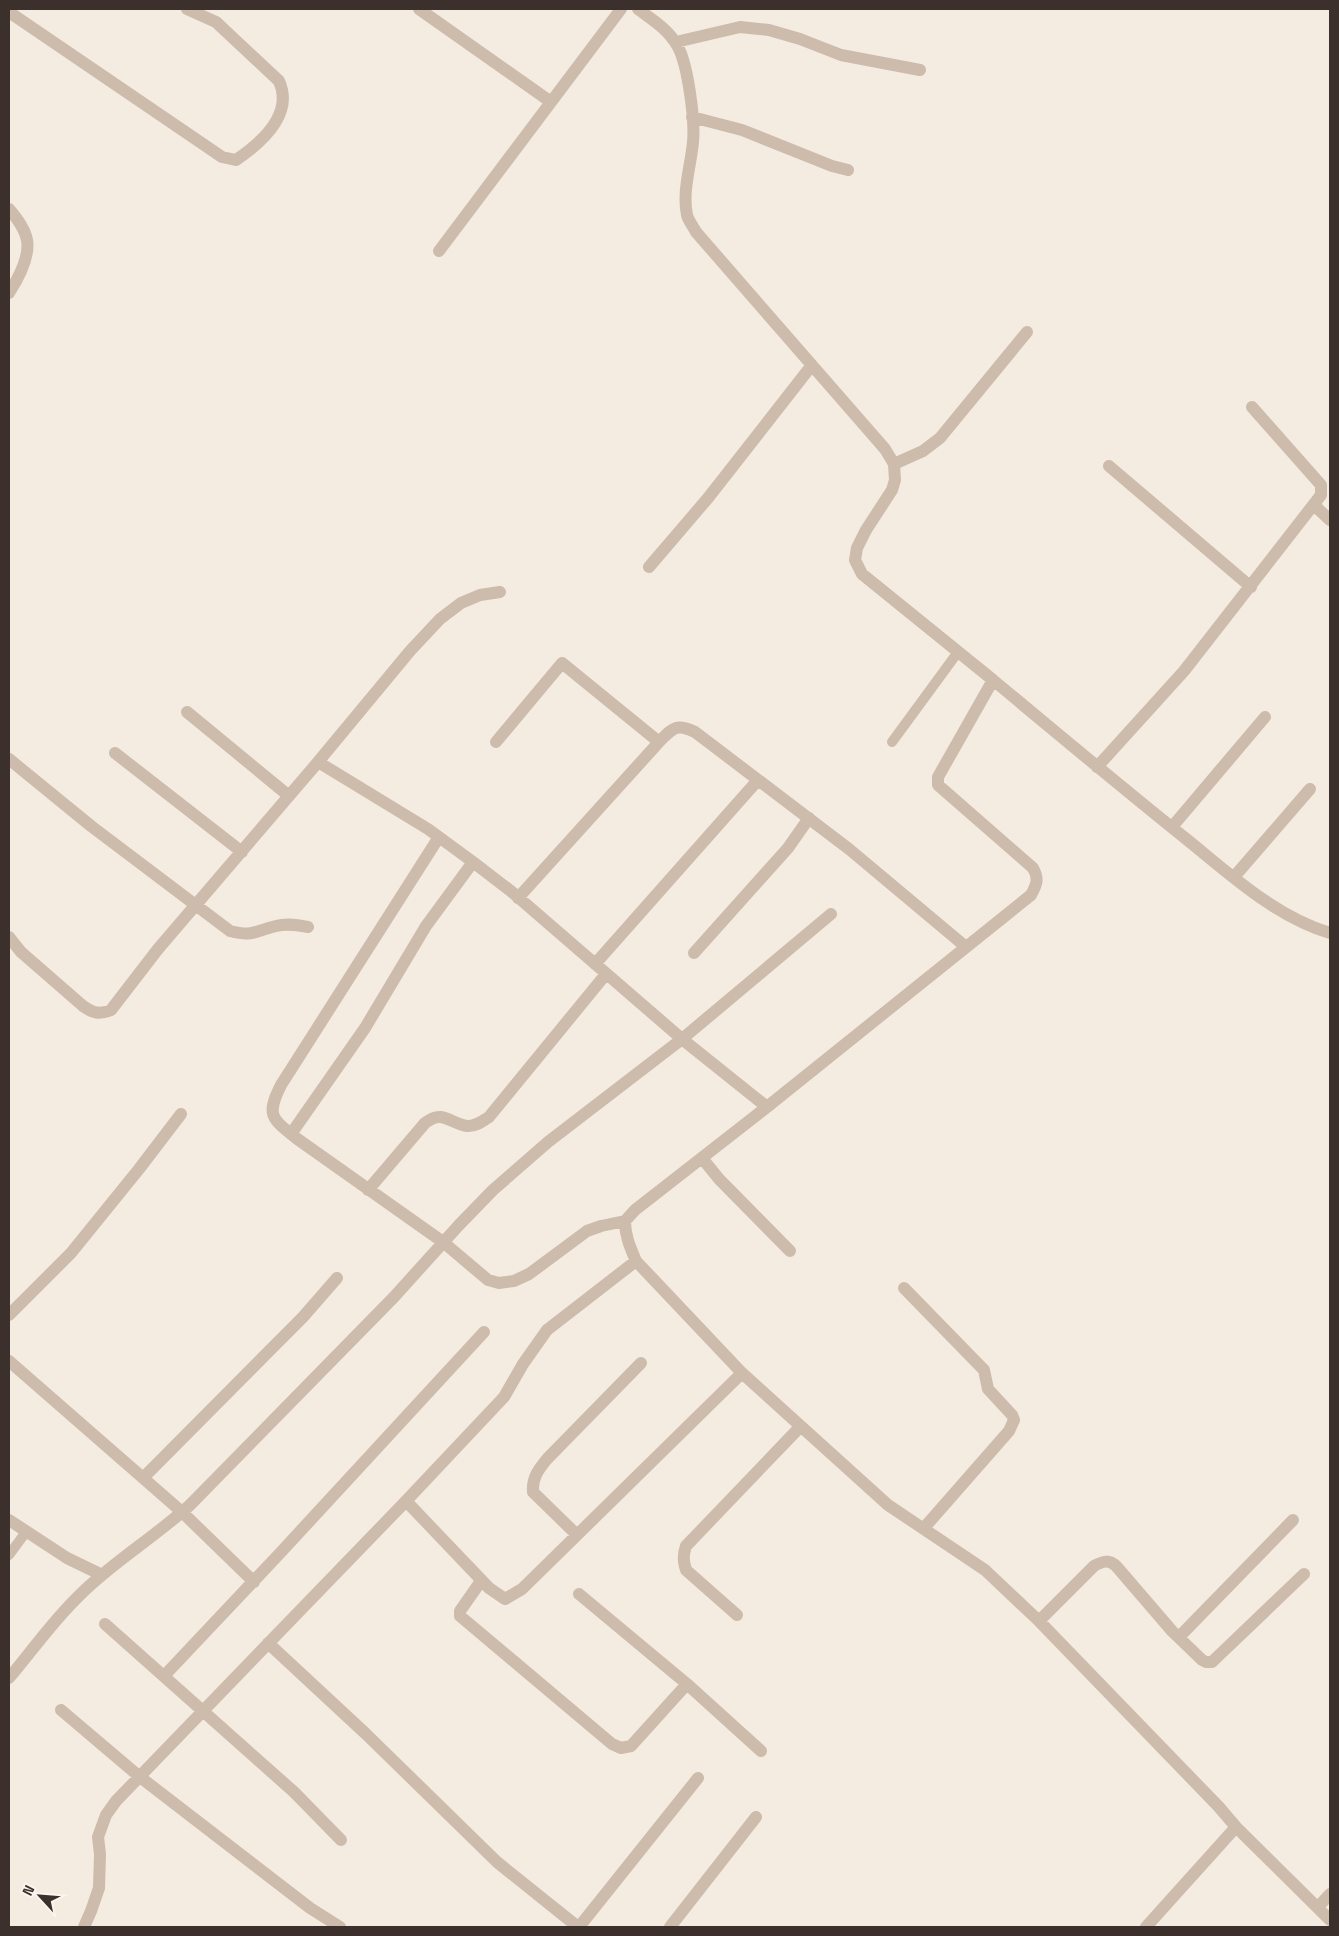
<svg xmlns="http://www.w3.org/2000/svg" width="1339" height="1936" font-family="'Space Grotesk',sans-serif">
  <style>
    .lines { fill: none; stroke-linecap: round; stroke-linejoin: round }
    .lane { stroke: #cdbbac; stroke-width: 10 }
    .street { stroke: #cdbbac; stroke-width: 12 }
  </style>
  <rect width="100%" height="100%" fill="#f4ebe1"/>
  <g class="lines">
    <path class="lane" d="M892,742L958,652
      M9,1555L26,1532"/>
    <path class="street" d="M419,9L551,102
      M638,9C651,19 666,28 675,42C688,59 695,121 693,142C691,165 682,191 687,215C688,220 693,226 696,232L885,449L894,464L895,480L892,490L866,530L857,548L855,560L862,574L993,680L938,777V785L1033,868C1039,879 1037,884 1031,895L767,1107L635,1210L625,1221C625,1236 630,1247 636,1261L742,1373L888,1505L985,1570L1039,1621L1219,1807L1236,1827L1330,1920
      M9,12L222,157L236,160C261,143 294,114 279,81L216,22L187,9
      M676,42L740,27L769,30L800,39L841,55L920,70
      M692,117L742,130L832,166L848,170
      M9,209C16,217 25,229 27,240C30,257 18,279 9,293
      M439,251L621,9
      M894,464L923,451L940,438L1027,332
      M1109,466L1251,587
      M1315,506L1330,520
      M649,567L708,498L812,365
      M993,680C1057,733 1120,786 1185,838C1230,874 1274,916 1330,933
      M187,712L289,796
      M496,742L562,663L659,742
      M115,753L242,852
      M9,759L91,826L230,931C254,937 255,931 276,926C287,923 298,925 308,927
      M318,762L428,829L473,862L512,892L682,1039L767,1107
      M1097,767L1184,671L1321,495V485L1252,407
      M1172,827L1265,717
      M439,837L281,1085C266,1115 271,1118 296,1138L443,1242L488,1280L499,1283L514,1281L529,1274L587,1231L601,1226L625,1221
      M1234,877L1310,789
      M518,898L659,742C673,728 676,723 695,732L849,849L966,947
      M9,937L21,952L83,1006C93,1013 99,1015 111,1010L158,949L318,762L410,651L440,619L461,603L480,595L500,592
      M694,953L788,848L809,818
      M595,964L758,780
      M291,1134L365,1028L426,926L473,862
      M702,1158L719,1179L790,1251
      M368,1190L425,1123C443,1109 449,1123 467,1126C475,1127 483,1121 489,1117L606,974
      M904,1288L984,1370L988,1389L1012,1415L1014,1420L1009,1431L924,1528
      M9,1315L71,1253L139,1169L181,1114
      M9,1361L182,1512L254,1582
      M143,1478L303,1317L337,1278
      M406,1501L489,1588L505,1599L522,1589L742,1373
      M9,1520L67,1558L102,1575
      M577,1535L533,1492C532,1478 538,1470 547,1459L641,1363
      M481,1581L460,1611V1616L612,1744L621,1748L631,1746L687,1684
      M579,1594L687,1684L761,1751
      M737,1615L686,1570C683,1560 683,1555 686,1546L800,1427
      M1039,1621L1094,1566C1103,1561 1109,1559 1117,1567L1172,1631L1202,1660L1206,1662H1212L1304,1574
      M105,1624L294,1792L341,1840
      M1179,1637L1293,1520
      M268,1643L366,1734L497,1862L578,1927
      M164,1676L282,1551L484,1332
      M9,1678C34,1648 57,1616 86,1589C119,1558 157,1535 190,1505L394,1297L459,1225L493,1190L548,1142L682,1039L831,914
      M61,1710L140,1777L310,1908L340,1927
      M1318,1907L1330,1894
      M84,1927L91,1911L99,1888L100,1854L98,1837L106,1815L116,1801L406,1501L504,1397L523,1364L547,1330L636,1261
      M579,1927L698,1778
      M670,1927L756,1817
      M1146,1927L1236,1827"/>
  </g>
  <rect width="1339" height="1936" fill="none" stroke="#3b302b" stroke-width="20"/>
  <g transform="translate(40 1896) rotate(296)" stroke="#fbf5ee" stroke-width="4" paint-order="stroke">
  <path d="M0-4L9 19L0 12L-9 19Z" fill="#3b302b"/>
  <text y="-8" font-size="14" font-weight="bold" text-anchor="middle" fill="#3b302b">N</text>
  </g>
</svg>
